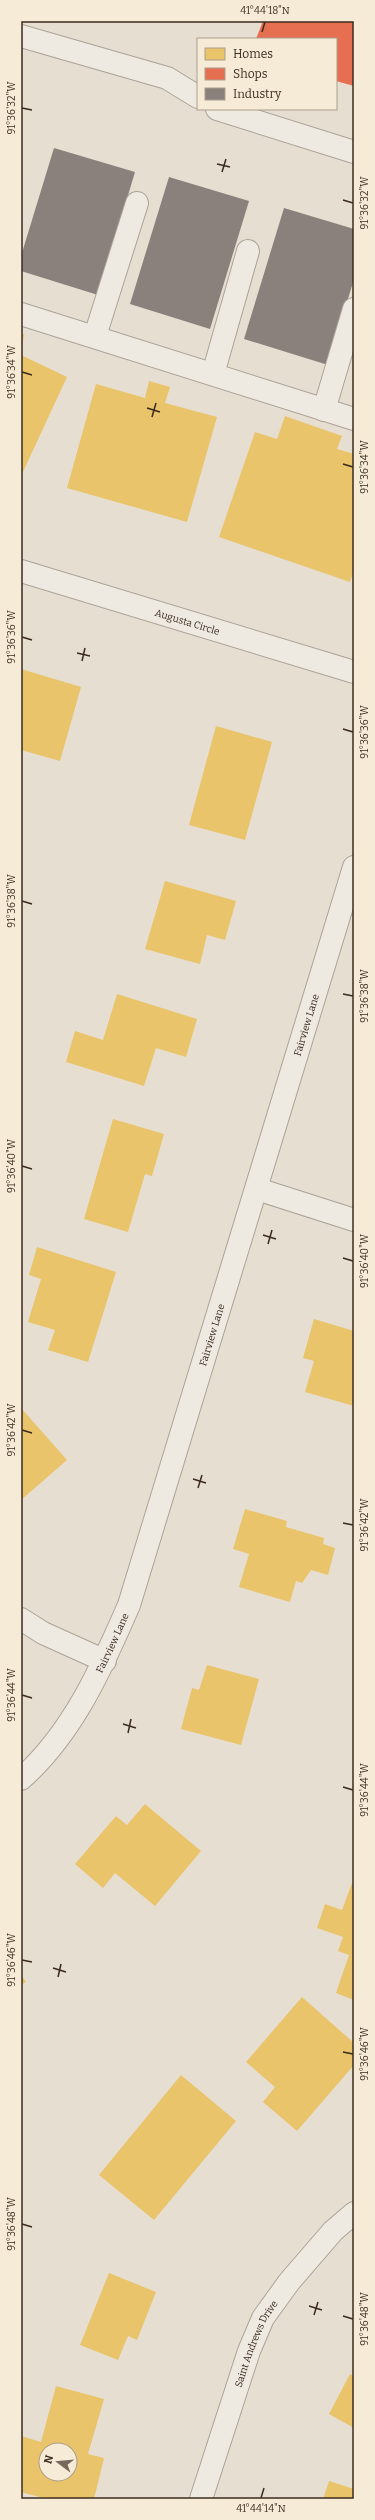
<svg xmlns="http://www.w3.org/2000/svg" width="375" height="2520" font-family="Bitter,serif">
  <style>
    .homes { fill: #e9c46a; fill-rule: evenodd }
    .shops { fill: #e76f51 }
    .industry { fill: #8a817c }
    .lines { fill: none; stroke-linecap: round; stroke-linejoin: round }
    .lane-casing { stroke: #aba398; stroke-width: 24 }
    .street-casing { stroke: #aba398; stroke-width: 24 }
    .lane { stroke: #eee9e1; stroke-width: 22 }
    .street { stroke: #eee9e1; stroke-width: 22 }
    .ticks { fill: none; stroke: #3b2b1f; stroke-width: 1.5 }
    .labels { text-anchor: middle; stroke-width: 4; stroke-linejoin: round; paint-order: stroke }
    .street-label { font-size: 10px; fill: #3b2b1f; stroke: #f6ebd6 }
    .neatline { fill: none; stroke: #3b2b1f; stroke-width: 1.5 }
    .ticks-label { font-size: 10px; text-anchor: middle; fill: #3b2b1f }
  </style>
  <rect width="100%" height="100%" fill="#e6ded0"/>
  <path class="homes" d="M21,334H24L22,347H21Z
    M21,355L67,377L22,474L21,473Z
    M149,381L170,387L165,403L217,417L187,522L67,488L96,384L145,398Z
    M285,416L342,436L337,449L354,454V570L350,582L219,537L255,432L277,439Z
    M21,669L81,687L60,761L21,750Z
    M216,726L272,742L245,840L189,825Z
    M165,881L236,901L225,940L207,935L200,964L145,949Z
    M117,994L197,1019L186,1057L156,1048L144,1086L66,1062L75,1031L103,1040Z
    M113,1119L164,1134L152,1176L145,1174L128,1232L84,1219Z
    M37,1247L116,1272L88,1362L48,1350L55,1330L28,1322L41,1279L29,1275Z
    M314,1319L354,1331V1406L305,1392L314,1361L303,1358Z
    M21,1408L67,1460L21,1500Z
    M245,1509L287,1521L286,1527L324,1538L323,1544L335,1548L328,1575L311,1570L302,1583L296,1581L290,1602L239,1587L249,1554L233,1549Z
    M207,1665L259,1679L241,1745L181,1729L192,1688L199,1690Z
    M145,1804L201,1851L155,1906L115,1873L103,1888L75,1864L116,1816L127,1825Z
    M352,1883L354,1884V2000L336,1993L349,1955L338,1951L343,1937L317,1928L325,1904L342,1910Z
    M21,1975L26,1982L21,1985Z
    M302,1997L354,2043V2065L297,2131L263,2102L275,2087L246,2062Z
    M181,2075L236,2121L154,2220L99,2175Z
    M109,2273L156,2292L137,2340L128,2336L118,2360L80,2345Z
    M350,2374L354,2376V2428L329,2414Z
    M56,2386L104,2399L88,2454L104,2458L94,2499H47L21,2492V2436L41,2442ZM46,2450H70V2474H46Z
    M329,2481L354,2489V2499H323Z"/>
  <path class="shops" d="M263,21H354V86L336,81V39H256Z"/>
  <path class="industry" d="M54,148L135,172L98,295L21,271V256Z
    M169,177L249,201L210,329L130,304Z
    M284,208L354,229V279L328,365L244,339Z"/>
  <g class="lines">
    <defs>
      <path id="lane" d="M21,36L167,78L198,97
        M217,109L354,152
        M95,336L137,203
        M213,374L248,251
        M324,410L354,309"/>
      <g id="street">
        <path d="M21,314L354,419"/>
        <path id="s1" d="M21,571L354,672"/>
        <path d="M257,1189L354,1220"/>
        <path d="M21,1619L43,1633L105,1661"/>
        <path id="s2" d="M21,1779C73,1733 102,1667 129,1605L354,867"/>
        <path id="s3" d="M201,2499L249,2351L263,2318L289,2282L333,2231L354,2213"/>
      </g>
    </defs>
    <use href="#lane" class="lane-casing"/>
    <use href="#street" class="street-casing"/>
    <use href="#lane" class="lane"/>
    <use href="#street" class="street"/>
  </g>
  <path class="ticks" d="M262,32L265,22M22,108L32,110M217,164L230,167M222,172L226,159M343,200L353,203M22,372L32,375M147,408L160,412M152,417L156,403M343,464L353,467M22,637L32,640M77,653L90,656M82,661L85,648M343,729L353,732M22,901L32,904M343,994L353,996M22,1166L32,1169M263,1235L276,1239M268,1244L272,1230M343,1258L353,1261M22,1430L32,1433M193,1479L206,1483M198,1488L202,1475M343,1523L353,1525M22,1695L32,1698M123,1724L136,1728M128,1733L131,1719M343,1787L353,1790M22,1960L32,1962M53,1968L66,1972M58,1977L61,1964M343,2052L353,2054M22,2224L32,2227M309,2306L322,2310M314,2315L318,2302M343,2316L353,2319M261,2498L264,2488"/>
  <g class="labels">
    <g class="street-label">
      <text dy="4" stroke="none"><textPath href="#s1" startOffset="174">Augusta Circle</textPath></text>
      <text dy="4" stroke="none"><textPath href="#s2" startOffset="813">Fairview Lane</textPath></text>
      <text dy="4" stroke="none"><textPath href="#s2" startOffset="489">Fairview Lane</textPath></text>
      <text dy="4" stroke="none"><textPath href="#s2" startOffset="165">Fairview Lane</textPath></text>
      <text dy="4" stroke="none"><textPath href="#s3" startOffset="165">Saint Andrews Drive</textPath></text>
    </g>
  </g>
  <rect width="375" height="2520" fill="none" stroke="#f6ebd6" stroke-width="44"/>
  <rect x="197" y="38" width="140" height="72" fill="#f6ebd6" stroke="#ab9e8d"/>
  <rect x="205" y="48" width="20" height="12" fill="#e9c46a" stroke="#ab9e8d"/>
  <text x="233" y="58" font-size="12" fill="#3b2b1f">Homes</text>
  <rect x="205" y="68" width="20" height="12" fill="#e76f51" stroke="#ab9e8d"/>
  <text x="233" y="78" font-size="12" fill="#3b2b1f">Shops</text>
  <rect x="205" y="88" width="20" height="12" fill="#8a817c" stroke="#ab9e8d"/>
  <text x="233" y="98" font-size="12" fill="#3b2b1f">Industry</text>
  <g transform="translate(58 2462) rotate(286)"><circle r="19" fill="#f6ebd6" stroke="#ab9e8d"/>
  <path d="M0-3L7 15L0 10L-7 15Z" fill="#776a5d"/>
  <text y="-6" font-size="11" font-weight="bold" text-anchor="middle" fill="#3b2b1f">N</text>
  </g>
  <rect x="22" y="22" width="331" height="2476" class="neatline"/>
  <g class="ticks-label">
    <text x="265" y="14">41°44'18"N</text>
    <text transform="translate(11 108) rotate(-90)" y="4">91°36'32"W</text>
    <text transform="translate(364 203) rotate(-90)" y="4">91°36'32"W</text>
    <text transform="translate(11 372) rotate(-90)" y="4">91°36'34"W</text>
    <text transform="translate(364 467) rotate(-90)" y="4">91°36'34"W</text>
    <text transform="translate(11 637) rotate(-90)" y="4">91°36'36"W</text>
    <text transform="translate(364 732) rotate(-90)" y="4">91°36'36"W</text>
    <text transform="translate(11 901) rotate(-90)" y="4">91°36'38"W</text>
    <text transform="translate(364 996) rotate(-90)" y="4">91°36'38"W</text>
    <text transform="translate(11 1166) rotate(-90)" y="4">91°36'40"W</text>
    <text transform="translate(364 1261) rotate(-90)" y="4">91°36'40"W</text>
    <text transform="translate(11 1430) rotate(-90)" y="4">91°36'42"W</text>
    <text transform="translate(364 1525) rotate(-90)" y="4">91°36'42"W</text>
    <text transform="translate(11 1695) rotate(-90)" y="4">91°36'44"W</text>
    <text transform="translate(364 1790) rotate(-90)" y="4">91°36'44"W</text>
    <text transform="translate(11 1960) rotate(-90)" y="4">91°36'46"W</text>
    <text transform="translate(364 2054) rotate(-90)" y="4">91°36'46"W</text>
    <text transform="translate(11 2224) rotate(-90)" y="4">91°36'48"W</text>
    <text transform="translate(364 2319) rotate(-90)" y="4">91°36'48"W</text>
    <text x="261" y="2512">41°44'14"N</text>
  </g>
</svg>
